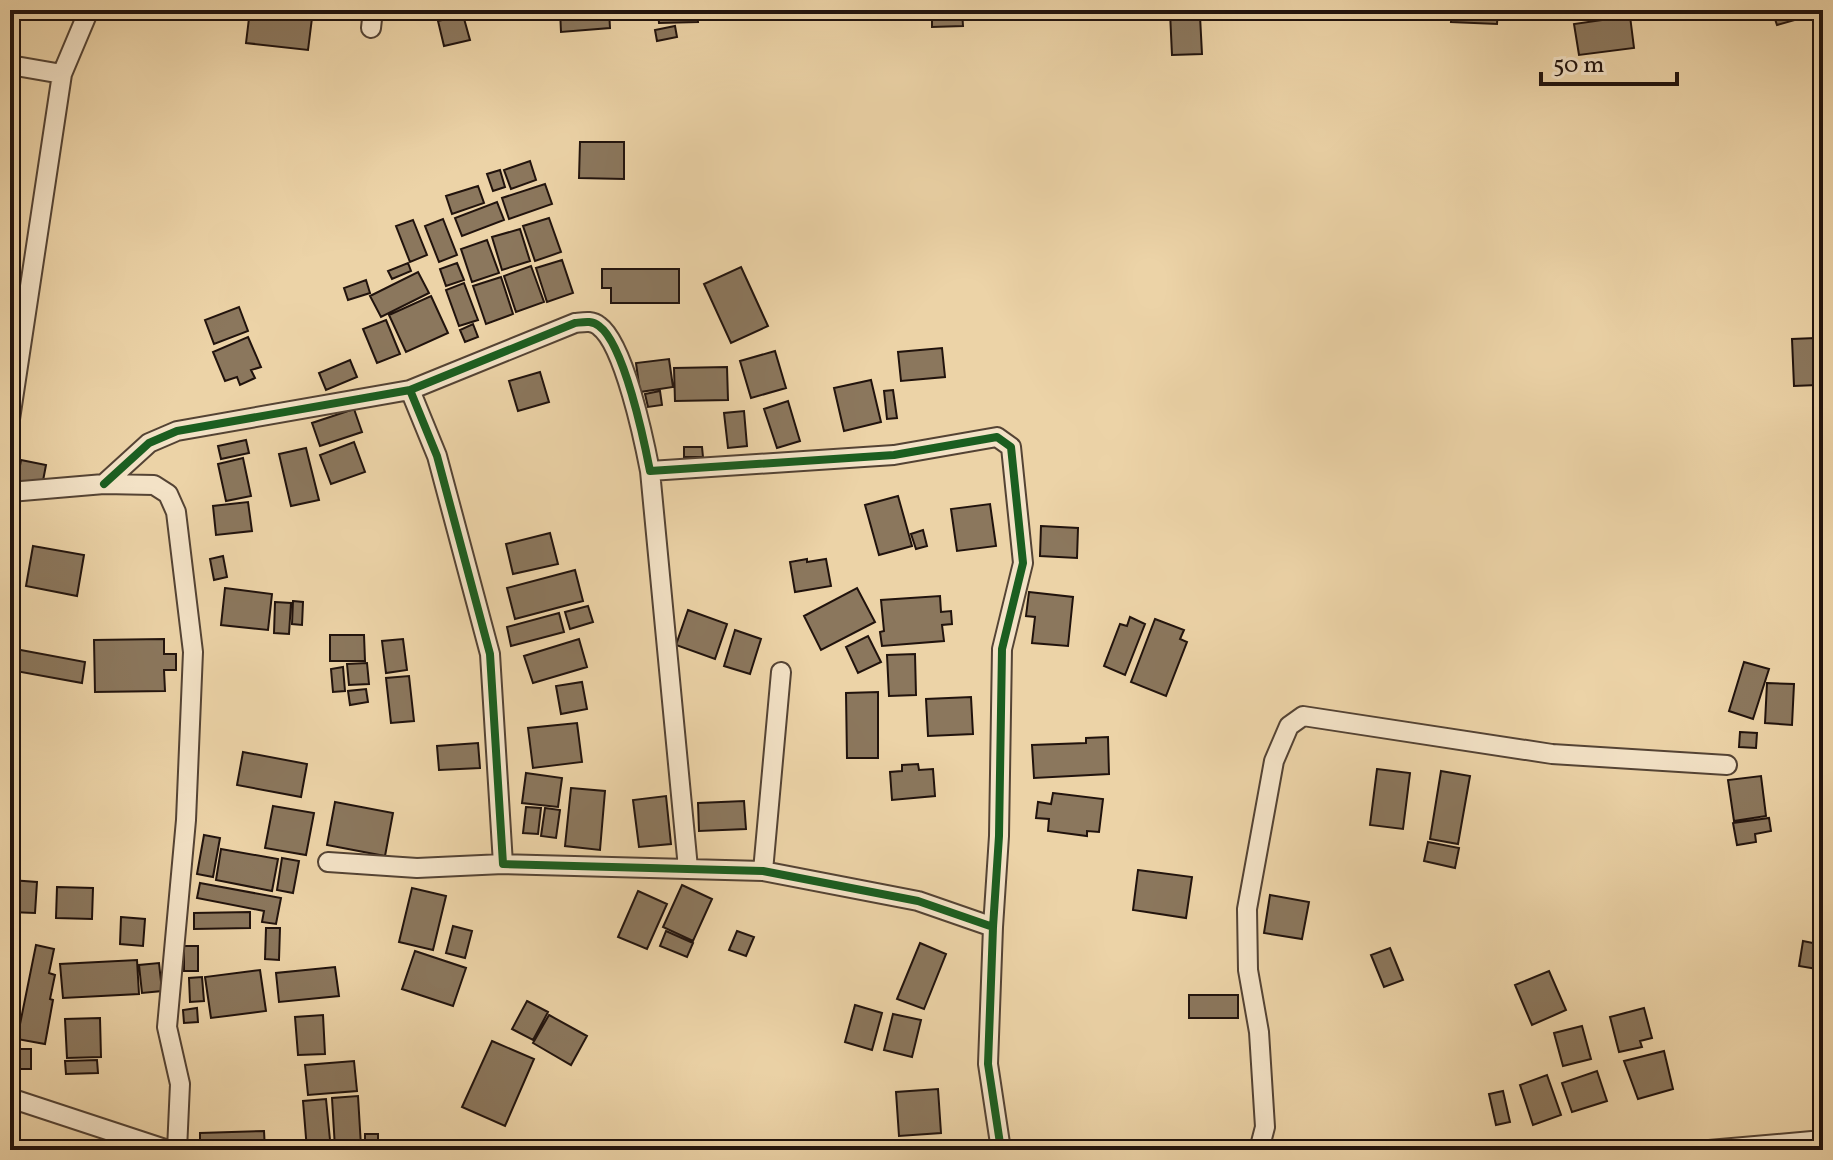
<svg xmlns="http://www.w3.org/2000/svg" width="1833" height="1160" font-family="Vollkorn,serif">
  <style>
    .building { fill: #8b775d; stroke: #21130d; stroke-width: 2 }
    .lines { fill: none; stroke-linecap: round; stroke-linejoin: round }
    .minor-casing { stroke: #544334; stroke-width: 22 }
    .minor { stroke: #f3e2c6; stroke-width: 18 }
    .cycleway-casing { stroke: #f3e2c6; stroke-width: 13 }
    .cycleway { stroke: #1b5e20; stroke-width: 8 }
  </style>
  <rect width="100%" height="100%" fill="#ecd3a7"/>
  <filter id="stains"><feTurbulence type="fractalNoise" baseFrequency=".0025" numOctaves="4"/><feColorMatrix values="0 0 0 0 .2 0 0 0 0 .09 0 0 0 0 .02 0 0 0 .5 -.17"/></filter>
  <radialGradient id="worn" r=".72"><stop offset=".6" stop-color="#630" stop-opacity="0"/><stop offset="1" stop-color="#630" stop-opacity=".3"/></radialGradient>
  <path class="building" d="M250,10H313L308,50L246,43Z
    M560,10H609L610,28L561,32Z
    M658,10H697L698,22L659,23Z
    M932,10H962L963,26L932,27Z
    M1452,10H1498L1497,24L1451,22Z
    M1772,10H1803L1805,17L1777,25Z
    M1170,12H1179V16H1200L1202,54L1172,55Z
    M463,15L470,40L444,46L438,21Z
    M1630,16L1634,48L1579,55L1574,24Z
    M675,26L677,37L657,41L655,30Z
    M580,142H624V179L579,178Z
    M530,161L536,180L511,189L504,170Z
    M500,170L505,187L493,191L487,174Z
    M545,184L552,204L509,219L502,198Z
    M478,186L484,203L452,214L446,196Z
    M497,202L504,220L462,236L455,218Z
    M549,218L561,252L535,261L523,226Z
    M443,219L457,255L439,262L425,226Z
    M413,220L427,255L410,262L396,226Z
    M520,229L530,261L502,270L492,237Z
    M487,240L499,273L472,282L461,249Z
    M562,260L573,293L547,302L536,268Z
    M408,263L411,271L392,279L388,271Z
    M457,263L464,280L446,286L440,269Z
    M531,266L544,302L516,312L504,276Z
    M741,267L768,326L731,343L704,284Z
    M602,269H679V303H611V288H602Z
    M418,272L429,293L381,317L370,296Z
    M501,277L513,314L486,324L473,286Z
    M366,280L370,293L348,300L344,288Z
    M464,283L478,320L459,326L446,290Z
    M431,296L448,333L406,352L389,315Z
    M239,307L248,331L214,344L205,320Z
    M386,320L400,354L377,363L363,329Z
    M473,324L478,337L465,342L460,330Z
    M248,337L261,367L251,370L255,378L240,385L237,377L225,381L213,352Z
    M1815,338L1817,385L1794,386L1792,339Z
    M942,348L945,377L901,381L898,352Z
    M775,351L786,388L751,398L740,361Z
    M669,359L673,387L640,392L636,363Z
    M350,360L357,377L326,390L319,373Z
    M727,367L728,400L675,401L674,368Z
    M540,372L549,402L518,411L509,381Z
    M871,380L881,422L844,431L834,388Z
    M893,390L897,418L887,419L884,391Z
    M660,391L662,405L648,407L645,394Z
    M788,401L800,441L777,448L764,409Z
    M354,409L362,432L320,446L312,423Z
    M744,411L747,446L728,448L724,413Z
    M246,440L249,453L221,459L218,446Z
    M354,442L365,472L331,484L320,455Z
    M684,447H702L703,457H684Z
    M306,448L319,500L291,506L279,454Z
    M243,458L251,496L226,501L218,464Z
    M21,460L46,465L42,486L17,482Z
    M898,496L912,546L879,555L865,505Z
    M248,502L252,531L216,535L213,506Z
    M990,504L996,546L957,551L951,509Z
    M1041,526L1078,528L1077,558L1040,556Z
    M923,530L927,546L916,549L911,534Z
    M550,533L558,564L513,574L506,544Z
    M33,546L84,555L77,596L26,586Z
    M223,556L227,577L214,580L210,559Z
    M807,559V562L826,559L831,586L795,592L790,562Z
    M575,570L583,601L515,619L507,588Z
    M225,588L272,594L268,630L221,625Z
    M857,588L875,622L821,650L804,616Z
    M1029,592L1073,597L1068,646L1032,643L1035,617L1026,616Z
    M940,596L941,612L951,611L952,624L942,625L944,641L882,646L880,632L884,631L881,600Z
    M293,601L303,602L302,625L292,624Z
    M275,602L291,603L289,634L274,633Z
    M588,606L593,622L570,629L565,612Z
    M688,610L727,624L715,659L676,645Z
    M559,613L564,632L511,646L507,627Z
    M1130,617L1145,624L1125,675L1104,666L1120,624L1127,626Z
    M1155,619L1184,630L1180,639L1187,642L1166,696L1131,682Z
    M735,630L761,639L750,674L724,666Z
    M330,635H364L365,661H330Z
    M868,636L881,662L858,673L846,647Z
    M164,639V654H176V670H164L165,691L95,692L94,640Z
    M403,639L407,670L386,673L382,641Z
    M579,639L587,667L533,683L524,656Z
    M10,648L85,662L82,683L10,670Z
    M915,654L916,695L889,696L887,655Z
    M1744,662L1769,669L1753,719L1729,711Z
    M367,663L369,684L349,685L347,664Z
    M343,667L345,691L333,692L331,669Z
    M409,676L414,721L391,723L386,678Z
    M582,682L587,709L561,714L556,686Z
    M1767,683L1794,684L1792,725L1765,723Z
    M366,689L368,702L350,705L348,691Z
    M878,692V758H847L846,693Z
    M971,697L973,734L928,736L926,699Z
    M577,723L582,762L533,768L528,728Z
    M1740,732L1757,733L1756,748L1739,747Z
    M1108,737L1109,774L1034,778L1032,745L1086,743V738Z
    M478,743L480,768L439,770L437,746Z
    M243,752L307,764L301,797L237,785Z
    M918,764L919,770L933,769L935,796L892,800L890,772L902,771V765Z
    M1377,769L1410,773L1403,829L1370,825Z
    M1441,771L1470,776L1458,844L1430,839Z
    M526,773L562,778L558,807L522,803Z
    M1761,776L1766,816L1734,821L1728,780Z
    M571,788L605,791L600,850L565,846Z
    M1053,793L1103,799L1099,832L1087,831V836L1048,831L1049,819L1036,818L1038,802L1051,804Z
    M666,796L671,844L639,847L633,800Z
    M744,801L746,829L699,831L698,803Z
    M335,802L393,813L385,856L327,845Z
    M273,806L314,813L306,855L265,848Z
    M526,807L541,808L538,834L523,833Z
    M545,808L560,810L556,838L541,836Z
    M1769,818L1771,831L1755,834L1756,842L1737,845L1733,823Z
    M204,835L220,838L213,877L197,874Z
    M1428,842L1459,848L1455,868L1424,861Z
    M221,849L278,859L272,891L216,880Z
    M282,858L299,861L293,893L277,890Z
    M1138,870L1192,877L1186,918L1133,910Z
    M10,880L37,882L35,913L10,912Z
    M200,883L281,898L276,924L262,922L264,911L197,898Z
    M682,885L712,899L693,941L663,927Z
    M57,887L93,888L92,919L56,918Z
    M412,888L446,896L433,950L399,942Z
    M638,891L667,904L647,949L618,937Z
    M1270,895L1309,902L1302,939L1264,933Z
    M250,912V928L194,929V913Z
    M121,917L145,919L143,946L120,944Z
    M453,926L472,931L465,958L446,953Z
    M266,928H280L279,960L265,959Z
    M666,931L693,943L687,957L660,946Z
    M737,931L754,937L746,956L729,950Z
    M1803,941L1823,945V970L1799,966Z
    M920,943L946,954L924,1009L897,999Z
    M36,945L54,949L49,973L55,975L50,999L53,1000L45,1044L17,1039Z
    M184,946H198V971H184Z
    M1390,948L1403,980L1384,987L1371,955Z
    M415,951L466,968L453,1006L402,989Z
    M137,960L139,994L63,998L60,964Z
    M159,963L162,991L142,993L139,965Z
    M335,967L339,996L279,1002L276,973Z
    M260,970L266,1011L211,1018L205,977Z
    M1549,971L1566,1010L1532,1025L1515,985Z
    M202,977L204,1001L190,1002L189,978Z
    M1189,995H1238V1018H1189Z
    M527,1001L548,1012L533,1040L512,1029Z
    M855,1005L882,1013L872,1050L845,1042Z
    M197,1008L198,1022L184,1023L183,1010Z
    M1644,1008L1652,1038L1640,1041L1642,1047L1619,1052L1610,1017Z
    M893,1014L921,1020L912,1057L884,1050Z
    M323,1015L325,1054L298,1055L295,1017Z
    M549,1015L587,1036L571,1065L533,1043Z
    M100,1018L101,1057L67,1058L65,1019Z
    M1582,1026L1591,1059L1563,1066L1554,1033Z
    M492,1041L534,1059L505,1126L462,1107Z
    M11,1049H31V1069H11Z
    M1664,1051L1673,1089L1638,1099L1624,1061Z
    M97,1060L98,1073L66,1074L65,1061Z
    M354,1061L357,1091L308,1095L305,1065Z
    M1597,1071L1607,1101L1572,1112L1562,1083Z
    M1547,1075L1561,1115L1533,1125L1520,1085Z
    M938,1089L941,1133L899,1136L896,1092Z
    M1503,1091L1510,1122L1496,1125L1489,1094Z
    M358,1096L361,1146L335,1148L332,1098Z
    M326,1099L331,1150H307L303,1101Z
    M264,1131L265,1150H200V1133Z
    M365,1134H378V1150L365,1149Z"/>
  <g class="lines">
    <defs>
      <path id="minor" d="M371,28L373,10
        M10,65L62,74
        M410,390L437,456L490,654L503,864L763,871L918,901L993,927
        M10,419L62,74L89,10
        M650,471L688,868
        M104,484L149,443L177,431L410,390L575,323C584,322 592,320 599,326C624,344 644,440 650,471L894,455L997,437L1011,447L1023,563L1002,649L999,836L993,927L988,1064L1001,1150
        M10,492L104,484L154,485L168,494L176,512L193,652L186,820L167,1027L180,1084L177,1150
        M328,862L417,868L503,864
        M763,871L781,672
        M10,1098L168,1150
        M1259,1150L1265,1127L1259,1032L1248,970L1247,909L1274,761L1289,726L1303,716L1552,754L1727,765
        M1709,1150L1823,1140"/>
    </defs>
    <use href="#minor" class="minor-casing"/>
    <use href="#minor" class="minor"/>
    <defs>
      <path id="cycleway" d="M410,390L437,456L490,654L503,864L763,871L918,901L993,927
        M104,484L149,443L177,431L410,390L575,323C584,322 592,320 599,326C624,344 644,440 650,471L894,455L997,437L1011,447L1023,563L1002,649L999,836L993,927L988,1064L1001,1150"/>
    </defs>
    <use href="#cycleway" class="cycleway-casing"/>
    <use href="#cycleway" class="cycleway"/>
  </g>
  <rect width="1833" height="1160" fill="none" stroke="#ecd3a7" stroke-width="40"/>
  <rect x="12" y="12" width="1809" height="1136" fill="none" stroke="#21130d" stroke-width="4"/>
  <rect x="20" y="20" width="1793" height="1120" fill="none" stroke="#21130d" stroke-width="2"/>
  <path d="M1541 72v12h136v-12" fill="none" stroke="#21130d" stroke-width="4"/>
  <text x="1553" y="72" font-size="24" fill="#21130d" stroke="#f3e2c6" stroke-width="6" paint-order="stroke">50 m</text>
  <rect width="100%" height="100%" filter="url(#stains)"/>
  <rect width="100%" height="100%" fill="url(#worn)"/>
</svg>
